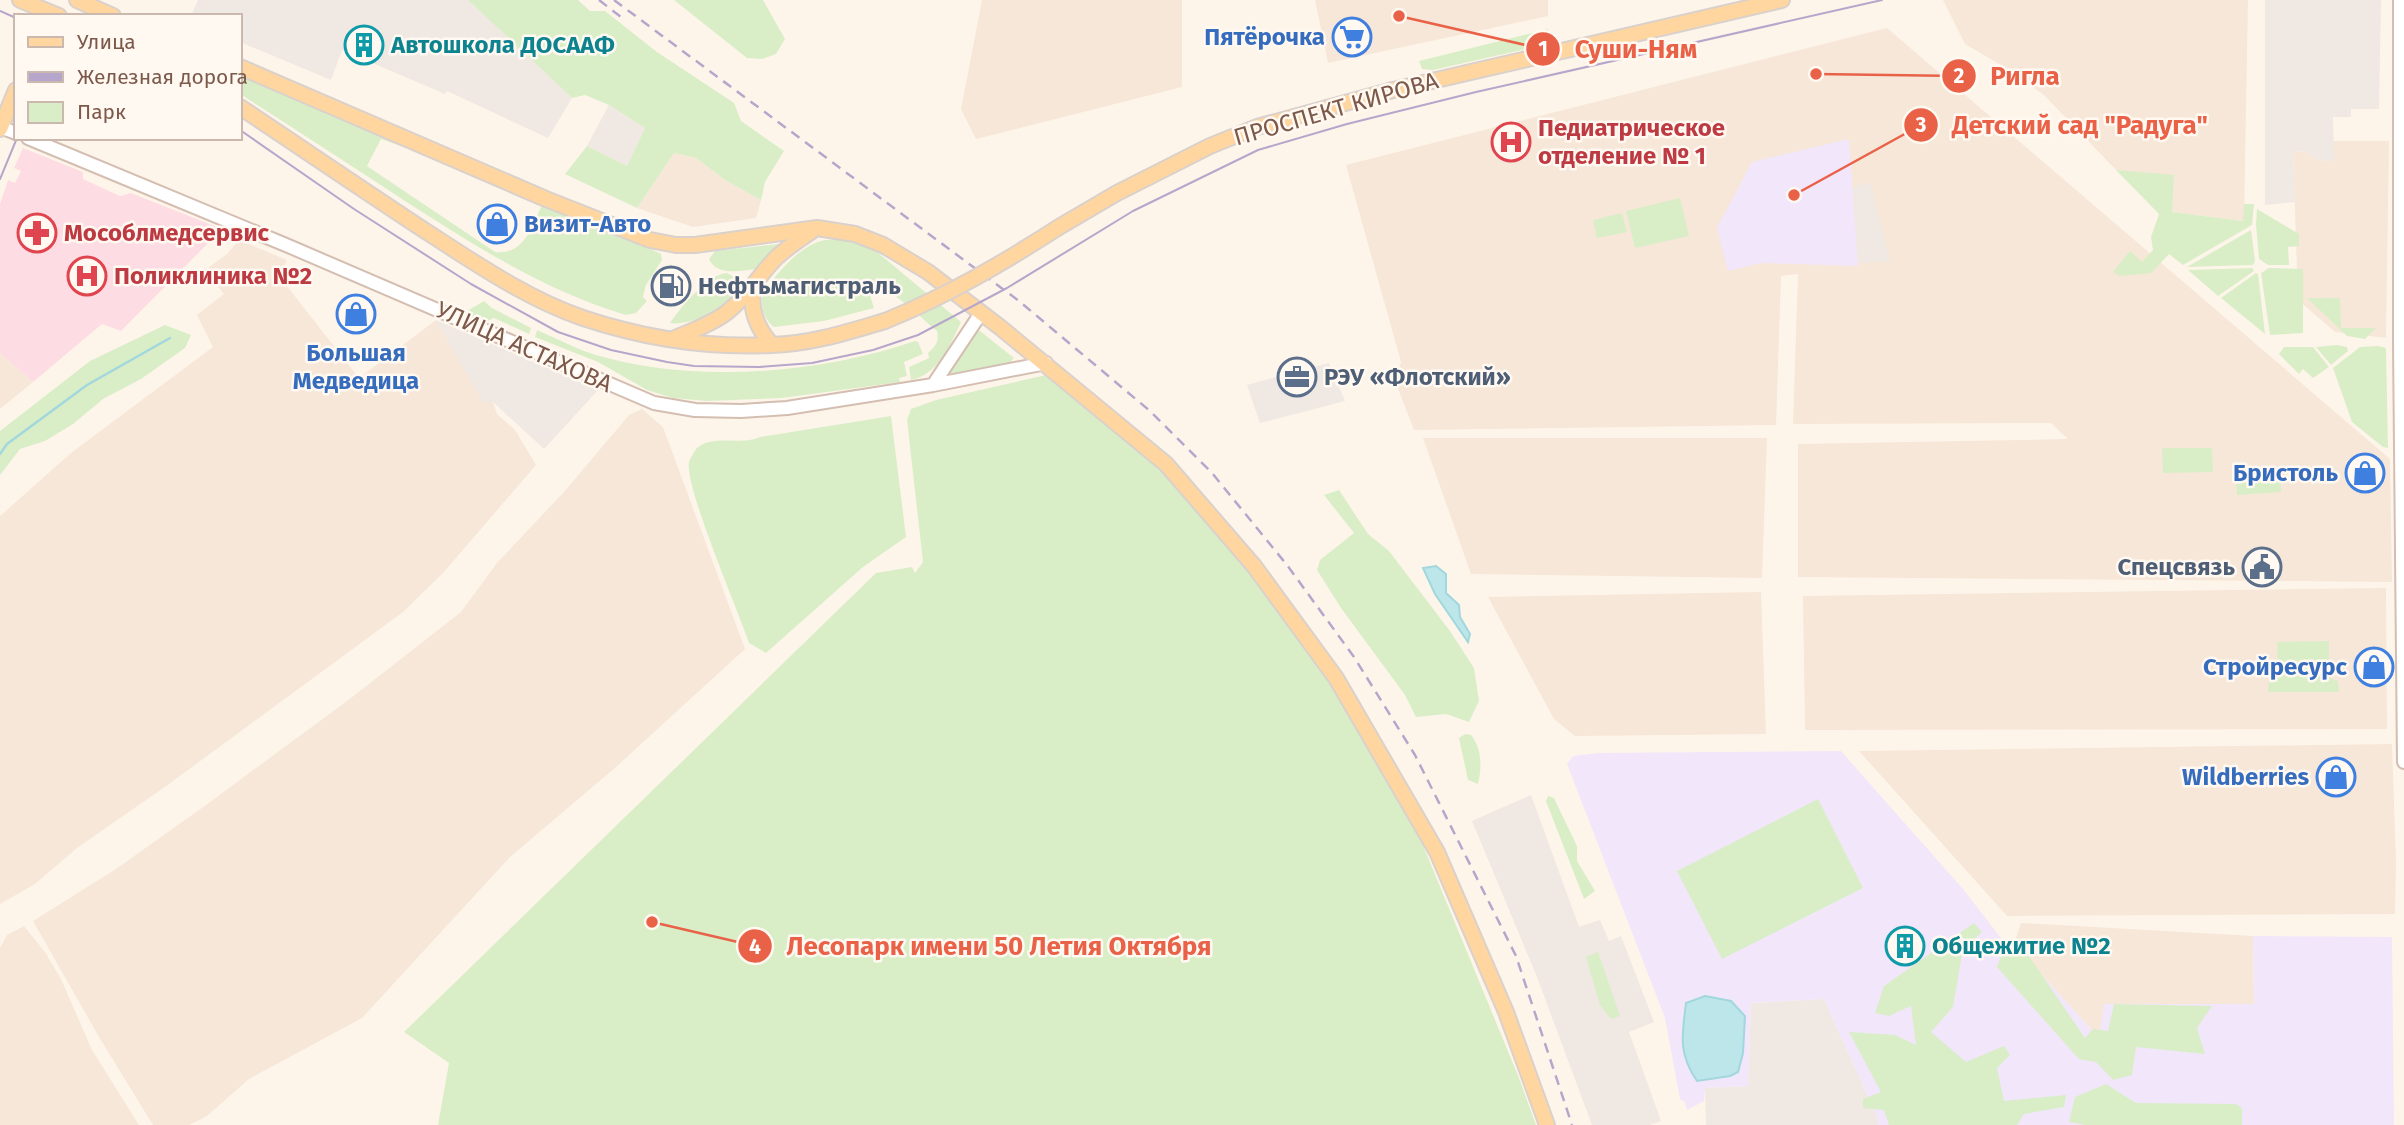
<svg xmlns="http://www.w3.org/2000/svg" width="2404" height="1125" font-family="'Fira Sans',sans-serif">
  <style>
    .residential { fill: #f6e7d8 }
    .industrial { fill: #efe8e3 }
    .education { fill: #f2e6fb }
    .medical { fill: #fddde3 }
    .green { fill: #d9eec7 }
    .water { fill: #bce6ea; stroke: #a2d7dd; stroke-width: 2 }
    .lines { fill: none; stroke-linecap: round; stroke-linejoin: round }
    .stream { stroke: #a2d7dd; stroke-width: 2.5 }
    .minor-casing { stroke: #d4beb1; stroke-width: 16 }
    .major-casing { stroke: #dad1cc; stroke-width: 18 }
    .minor { stroke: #fff; stroke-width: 12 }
    .major { stroke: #ffd6a0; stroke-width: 14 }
    .tram { stroke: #b7a6cb; stroke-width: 2 }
    .rail { stroke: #b7a6cb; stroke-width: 2.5; stroke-dasharray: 10 7; stroke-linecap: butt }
    .major-bridge-casing { stroke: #dad1cc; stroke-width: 18; stroke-linecap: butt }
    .major-bridge { stroke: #ffd6a0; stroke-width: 14 }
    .labels { text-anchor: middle; stroke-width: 5; stroke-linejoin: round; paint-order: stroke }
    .shop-label { font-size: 24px; font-weight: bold; fill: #366cbe; stroke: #fff9f2; text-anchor: end }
    .culture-label { font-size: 24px; font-weight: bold; fill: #0d838f; stroke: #fff9f2; text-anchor: start }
    .street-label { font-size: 24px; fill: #7c594a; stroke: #fff9f2 }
    .health-label { font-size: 24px; font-weight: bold; fill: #be3a42; stroke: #fff9f2; text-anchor: start }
    .service-label { font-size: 24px; font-weight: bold; fill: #4e5e75; stroke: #fff9f2; text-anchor: start }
    .leader { fill: none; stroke: #e96248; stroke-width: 2.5 }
    .callout-dot { fill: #e96248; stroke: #fff9f2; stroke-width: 2.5 }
    .mark-label { font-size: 21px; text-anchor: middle; font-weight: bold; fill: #fff }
    .callout-label { font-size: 26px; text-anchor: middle; font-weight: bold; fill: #e96248; stroke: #fff9f2; stroke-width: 5; stroke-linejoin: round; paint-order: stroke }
  </style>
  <rect width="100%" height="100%" fill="#fef5ea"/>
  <path class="residential" d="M982,0H1182V87L976,139L961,109Z
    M1315,0H1548V16L1328,63Z
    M1943,0H2248L2244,221L2171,212L2174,176L2116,170L2044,95L2006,68L1965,44Z
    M1887,28L2390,459L2392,582L1798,577V444L2068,439L2051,423L1793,424L1798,274L1781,276L1776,425L1414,430L1395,381L1401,362L1346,165Z
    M2332,141H2389L2386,338L2335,332L2298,300L2293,152L2305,151L2319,161L2334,160Z
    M674,153L696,158L725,180L761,200L756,218L693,227L637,208Z
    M239,240L287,260L279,276L359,378L436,320L483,401L493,402L497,414L515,430L536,465L444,572L403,612L169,784L77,848L35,884L0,904V516L71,453L213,347L197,315L224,294L205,270L227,254Z
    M0,353L33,382L0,409Z
    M642,409L663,427L745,649L616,767L510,857L362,1018L249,1079L207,1116L189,1125H153L99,1037L33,921L116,869L206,805L351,698L461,612L497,563L564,492L629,415Z
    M1423,438H1767L1762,578L1471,574Z
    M2386,588L2387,729L1805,730L1803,596Z
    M1761,592L1766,734L1575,736L1554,719L1488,597Z
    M2392,744L2396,863L2395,914L2007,916L1859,751Z
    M2021,923L2253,936L2254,1004H2105L2100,1039L2014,944Z
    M24,926L45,952L61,979L92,1050L139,1125H0V948L7,935Z"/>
  <path class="industrial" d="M198,0H468L572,98L548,138L447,91L445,94L342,50L331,80L240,42V16H191Z
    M2265,0H2381L2379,109H2351V117H2333L2334,160L2319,161L2305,151L2293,152L2295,202L2265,205Z
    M609,105L645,128L627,166L587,146Z
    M1870,182L1890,261L1858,263L1853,188Z
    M436,320L598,390L544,449L493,402H483Z
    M1329,363L1345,401L1260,423L1247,385Z
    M1531,795L1579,927L1600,920L1609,941L1621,936L1654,1022L1629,1032L1661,1121L1650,1125H1592L1537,977L1472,821Z
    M1824,999L1877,1117L1878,1125H1706L1705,1088L1748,1086L1751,1003Z"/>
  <path class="education" d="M1849,139L1858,266L1761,263L1728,271L1717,228L1752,162Z
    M1841,751L1963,889L2004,942L2014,944L2099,1038L2104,1004H2254L2253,936L2392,937L2394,1125H1878L1877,1117L1824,999L1751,1003L1748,1086L1705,1088L1704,1101L1687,1110L1685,1102L1680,1099L1665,1018L1567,764L1573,756L1598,753Z"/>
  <path class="medical" d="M23,148L83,172V179L120,196L131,193L222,229L121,331L102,324L33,382L0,353V204L8,180L15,183L21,171L14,168Z"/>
  <path class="green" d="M468,0H578L590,11H605L657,52L734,103L741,121L784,151L765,182L761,200L725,180L696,158L674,153L637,208L565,174L587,146L627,166L645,128L609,105L585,95L572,98Z
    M674,0H763L785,39L776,54L762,59L747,58Z
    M1548,29L1551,37L1548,44L1433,70L1422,69L1419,61Z
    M240,74L441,160L381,139L367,166L495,252C525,255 531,227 542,205L605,227L661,254L662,260L646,285L643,297L647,301L636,313L626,315C543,290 477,247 405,201C350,165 295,129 240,94Z
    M2116,170L2174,175L2172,212L2243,221L2244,204H2254L2252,225L2183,265L2169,254L2151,273L2120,276L2113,272L2130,251L2142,262L2153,250L2151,237L2159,214Z
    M1680,198L1689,236L1635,248L1626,211Z
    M2257,209L2299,234V246L2288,247L2289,265H2268L2259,259L2256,224Z
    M1622,213L1627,232L1597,238L1593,220Z
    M2251,230L2255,261L2253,265L2187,267Z
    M848,239L870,246L961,322C950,345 938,375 911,380L909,367L929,358L928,353C936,346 939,342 937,331C923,320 891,286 873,288L870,282L857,288L859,291L868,289L874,308L824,321L774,327C763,318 761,308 762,294C777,274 799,245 825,240C833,239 841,239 848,239Z
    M779,244L756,269C740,271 716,276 709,259L715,251Z
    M2252,268L2254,271L2218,296L2188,270Z
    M2269,268L2303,269V333L2270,335L2261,273Z
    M727,273L734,277L739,289C738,294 736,300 731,304C721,313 683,326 670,323C681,307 708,274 727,273Z
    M2256,273L2258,274L2265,334L2221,298Z
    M2307,298H2340L2341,328H2376L2365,339L2347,336Z
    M484,301L492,308L531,328L529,334L494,318L483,323L462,314Z
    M165,325L191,335L185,348L141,379L103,399L73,424L45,441L20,449L0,475V431L90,361Z
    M537,330C556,338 576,349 596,355C695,384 818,374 915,341L918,342L923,354L904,362L907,376L899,378L900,382L782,398L707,401L673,398L647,390L598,362L535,337Z
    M980,331L1014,358L1007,366L949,374L946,372L973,332Z
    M2337,345L2347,347L2348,351L2331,365L2316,347Z
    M2378,346L2386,348L2388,448L2383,447L2352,422L2333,368L2360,347Z
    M2284,347H2313L2329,367L2313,378L2303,369L2299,374L2279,354Z
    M1055,373L1178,487L1253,574L1317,664L1375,757L1420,838L1519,1078L1536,1125H438L449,1063L404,1032L876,573L912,567L915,573L923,562L907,420L911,409L936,400Z
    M891,416L906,537L863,567L766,653L749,643C739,612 684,486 689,462C690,459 695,450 697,448C713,434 741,446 760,437Z
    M2162,448H2212L2213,472L2163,473Z
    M2280,469L2281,492L2237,495L2236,471Z
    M1339,490L1368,534L1389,551L1450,631L1474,668L1479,701L1469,722L1446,714L1416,717L1405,695L1341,608L1317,570L1320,560L1354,533L1324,495Z
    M2329,641V675L2332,679L2338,681L2339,692H2268L2269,677L2278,665L2277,642Z
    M1465,734L1471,735C1482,748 1482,767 1478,784L1468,780L1459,738Z
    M1548,796L1554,798L1577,846V861L1595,891L1584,899L1546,801Z
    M1818,799L1863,888L1722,959L1677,871Z
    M1974,923L1982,932L1963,949L1953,1007L1931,1032L1966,1062L2004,1046L2010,1055L1997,1068L2004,1101L2066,1095L2064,1107L2024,1114L2017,1125H1889L1884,1110L1863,1108V1099L1881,1092L1849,1032L1895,1035L1916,1045L1911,1006L1889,1016L1875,1013L1884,986Z
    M2022,946L2085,1038L2093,1029L2108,1031L2114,1004L2212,1006L2197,1028L2205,1054L2136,1047L2132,1075L2113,1080L2096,1062L2079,1059L1997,967L2003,952Z
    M1598,952L1620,1016L1611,1019L1600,1005L1586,957Z
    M2106,1084L2136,1103L2236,1104L2242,1108V1125H2085L2069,1122L2075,1097Z"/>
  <path class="water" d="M1436,566L1446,574V593L1459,605L1460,617L1470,634L1468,642L1435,594L1423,568Z
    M1705,996L1731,1001L1745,1016L1743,1053L1738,1072L1730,1076L1697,1081C1678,1053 1682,1036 1686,1003Z"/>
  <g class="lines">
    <path class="stream" d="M0,454L7,444L87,385L170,338"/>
    <defs>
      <path id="minor" d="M2400,0V343L2404,762
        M0,127L16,133
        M28,138L286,245L654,403L695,410L741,411L787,408L933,385L1046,363
        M933,385L981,313"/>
      <path id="major" d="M20,0L59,16
        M77,0L113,16
        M240,67L546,199L650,240L676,245H695L817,228L855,234L883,245L928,272L1001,328L1166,464L1254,566L1336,678L1437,852L1506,1012L1547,1125
        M240,107C303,149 366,192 430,234C478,265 528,299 583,318C643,338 708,348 771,345C811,344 848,332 885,321
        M0,129L16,90
        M1059,227L1117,193L1210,146L1257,127L1393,90L1782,0
        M753,288C750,311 757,328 772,345
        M673,339C691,331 710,325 726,313C747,297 759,275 777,257C788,247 800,239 812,231"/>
    </defs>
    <use href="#minor" class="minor-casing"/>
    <use href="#major" class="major-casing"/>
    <use href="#minor" class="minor"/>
    <use href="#major" class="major"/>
    <path class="tram" d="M0,11L16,18
      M240,130L354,209L471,284L558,332L611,350L667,362L694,366L759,367L812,363L873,350L918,335L1007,288L1133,211L1258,150L1347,124L1476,92L1882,0
      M0,179L17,138"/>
    <path class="rail" d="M599,0L621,17
      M614,0L1019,301L1150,411L1212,473L1287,565L1354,657L1415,755L1516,956L1572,1125"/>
    <defs>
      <path id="major-bridge" d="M885,321C947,296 1003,263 1059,227"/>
    </defs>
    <use href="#major-bridge" class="major-bridge-casing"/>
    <use href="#major-bridge" class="major-bridge"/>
  </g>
  <defs>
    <symbol id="supermarket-ring" viewBox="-11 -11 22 22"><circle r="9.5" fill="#fff9f2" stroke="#3f7fe0" stroke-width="1.5"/><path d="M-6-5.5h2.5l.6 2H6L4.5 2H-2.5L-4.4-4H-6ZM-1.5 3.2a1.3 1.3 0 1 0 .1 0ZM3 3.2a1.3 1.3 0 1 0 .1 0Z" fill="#3f7fe0"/></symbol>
    <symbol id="building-ring" viewBox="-11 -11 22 22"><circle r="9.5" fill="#fff9f2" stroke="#0f9aa8" stroke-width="1.5"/><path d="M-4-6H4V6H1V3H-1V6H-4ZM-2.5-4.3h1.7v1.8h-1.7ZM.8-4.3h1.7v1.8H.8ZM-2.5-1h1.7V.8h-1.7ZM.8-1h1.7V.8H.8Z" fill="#0f9aa8"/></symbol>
    <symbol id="hospital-ring" viewBox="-11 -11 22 22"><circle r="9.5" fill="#fff9f2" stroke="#e0444e" stroke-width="1.5"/><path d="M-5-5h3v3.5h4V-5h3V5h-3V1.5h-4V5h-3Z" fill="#e0444e"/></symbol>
    <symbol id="shop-ring" viewBox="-11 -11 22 22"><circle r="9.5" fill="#fff9f2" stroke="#3f7fe0" stroke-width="1.5"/><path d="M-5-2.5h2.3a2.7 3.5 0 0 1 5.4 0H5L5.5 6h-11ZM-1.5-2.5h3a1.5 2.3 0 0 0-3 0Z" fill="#3f7fe0"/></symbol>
    <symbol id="pharmacy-ring" viewBox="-11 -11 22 22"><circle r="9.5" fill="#fff9f2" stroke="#e0444e" stroke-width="1.5"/><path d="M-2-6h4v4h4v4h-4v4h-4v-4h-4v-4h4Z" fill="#e0444e"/></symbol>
    <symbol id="fuel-ring" viewBox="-11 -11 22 22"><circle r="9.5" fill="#fff9f2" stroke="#5c6f8a" stroke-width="1.5"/><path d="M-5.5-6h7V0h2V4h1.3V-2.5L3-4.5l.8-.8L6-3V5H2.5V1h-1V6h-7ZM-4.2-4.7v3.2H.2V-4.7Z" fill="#5c6f8a"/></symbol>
    <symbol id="office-ring" viewBox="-11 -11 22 22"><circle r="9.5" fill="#fff9f2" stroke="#5c6f8a" stroke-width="1.5"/><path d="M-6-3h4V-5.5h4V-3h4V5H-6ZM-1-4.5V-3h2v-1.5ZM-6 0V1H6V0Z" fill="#5c6f8a"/></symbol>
    <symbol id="civic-ring" viewBox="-11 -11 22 22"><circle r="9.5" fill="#fff9f2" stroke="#5c6f8a" stroke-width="1.5"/><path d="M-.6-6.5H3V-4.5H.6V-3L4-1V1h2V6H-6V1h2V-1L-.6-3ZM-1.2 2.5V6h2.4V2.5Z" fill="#5c6f8a"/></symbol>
  </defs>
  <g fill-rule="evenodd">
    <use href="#supermarket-ring" x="1330" y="15" width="44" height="44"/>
    <use href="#building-ring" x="342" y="23" width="44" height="44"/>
    <use href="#hospital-ring" x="1489" y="120" width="44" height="44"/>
    <use href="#shop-ring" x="475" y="202" width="44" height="44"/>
    <use href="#pharmacy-ring" x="15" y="211" width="44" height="44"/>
    <use href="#hospital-ring" x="65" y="254" width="44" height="44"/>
    <use href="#fuel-ring" x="649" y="264" width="44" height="44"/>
    <use href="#shop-ring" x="334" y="292" width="44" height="44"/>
    <use href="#office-ring" x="1275" y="355" width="44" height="44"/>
    <use href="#shop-ring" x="2343" y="451" width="44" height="44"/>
    <use href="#civic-ring" x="2240" y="545" width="44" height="44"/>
    <use href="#shop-ring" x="2352" y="645" width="44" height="44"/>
    <use href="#shop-ring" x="2314" y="755" width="44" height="44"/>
    <use href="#building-ring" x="1883" y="924" width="44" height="44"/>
  </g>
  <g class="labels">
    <g class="shop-label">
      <text x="1325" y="45">Пятёрочка</text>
      <text x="524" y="232" text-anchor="start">Визит-Авто</text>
      <text x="356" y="361" text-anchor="middle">Большая<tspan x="356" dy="28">Медведица</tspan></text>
      <text x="2338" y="481">Бристоль</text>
      <text x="2347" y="675">Стройресурс</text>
      <text x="2309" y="785">Wildberries</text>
    </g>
    <g class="culture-label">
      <text x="391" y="53">Автошкола ДОСААФ</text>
      <text x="1932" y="954">Общежитие №2</text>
    </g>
    <g class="street-label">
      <text transform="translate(1336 109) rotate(-16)" y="8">ПРОСПЕКТ КИРОВА</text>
      <text transform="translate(524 347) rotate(24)" y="8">УЛИЦА АСТАХОВА</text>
    </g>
    <g class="health-label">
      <text x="1538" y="136">Педиатрическое<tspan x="1538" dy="28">отделение № 1</tspan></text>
      <text x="64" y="241">Мособлмедсервис</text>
      <text x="114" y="284">Поликлиника №2</text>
    </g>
    <g class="service-label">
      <text x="698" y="294">Нефтьмагистраль</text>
      <text x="1324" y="385">РЭУ «Флотский»</text>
      <text x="2235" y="575" text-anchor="end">Спецсвязь</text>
    </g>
  </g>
  <path class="leader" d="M1399 16L1543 49M1816 74L1959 76M1794 195L1921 125M652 922L755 946"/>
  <g class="callout-dot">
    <circle cx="1399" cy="16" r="7"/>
    <circle cx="1816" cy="74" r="7"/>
    <circle cx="1794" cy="195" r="7"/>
    <circle cx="652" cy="922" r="7"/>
    <circle cx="1543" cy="49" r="18"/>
    <circle cx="1959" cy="76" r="18"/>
    <circle cx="1921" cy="125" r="18"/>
    <circle cx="755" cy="946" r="18"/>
  </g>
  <g class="mark-label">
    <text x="1543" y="56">1</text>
    <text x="1959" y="83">2</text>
    <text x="1921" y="132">3</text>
    <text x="755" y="954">4</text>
  </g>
  <g class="callout-label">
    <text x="1636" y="58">Суши-Ням</text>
    <text x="2025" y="85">Ригла</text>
    <text x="2080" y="134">Детский сад "Радуга"</text>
    <text x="999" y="955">Лесопарк имени 50 Летия Октября</text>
  </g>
  <rect x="14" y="14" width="228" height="126" fill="#fff9f2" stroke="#cbb9af" stroke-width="2"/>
  <rect x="28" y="37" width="35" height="10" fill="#ffd6a0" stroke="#cbb9af" stroke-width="2"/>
  <text x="77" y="49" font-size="21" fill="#7c594a">Улица</text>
  <rect x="28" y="72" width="35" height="10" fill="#b7a6cb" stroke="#cbb9af" stroke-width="2"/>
  <text x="77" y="84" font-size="21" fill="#7c594a">Железная дорога</text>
  <rect x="28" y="102" width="35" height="21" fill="#d9eec7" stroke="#cbb9af" stroke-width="2"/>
  <text x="77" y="119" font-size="21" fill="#7c594a">Парк</text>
</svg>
